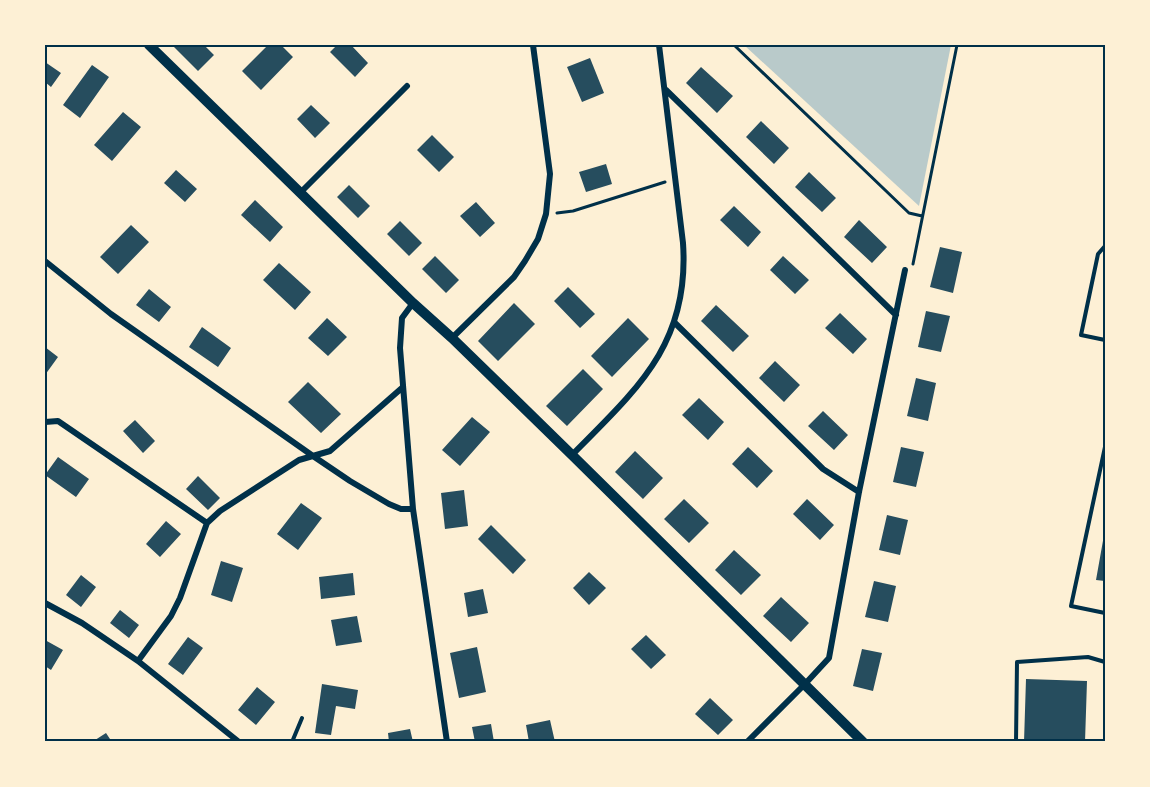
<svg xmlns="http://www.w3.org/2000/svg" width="1150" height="787" font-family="'Asap Condensed',sans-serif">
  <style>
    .green { fill: #b9caca }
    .building { fill: #264d5e }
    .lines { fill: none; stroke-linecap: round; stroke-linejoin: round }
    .path { stroke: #003049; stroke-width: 3 }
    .service { stroke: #003049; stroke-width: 4 }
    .minor { stroke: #003049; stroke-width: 6 }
    .tertiary { stroke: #003049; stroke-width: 10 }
    .neatline { fill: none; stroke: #003049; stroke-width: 2 }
  </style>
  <rect width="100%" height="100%" fill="#fdf0d5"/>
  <path class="green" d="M744,45H951L919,206Z"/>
  <path class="building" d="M172,45H204L214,55L198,71Z
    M268,45H281L293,57L261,90L242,71Z
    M337,45H351L368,63L355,77L330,52Z
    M590,58L604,93L582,102L567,67Z
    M45,62L61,73L51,87L45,82Z
    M92,65L109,77L80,118L63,105Z
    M701,67L733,96L717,113L686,83Z
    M311,105L330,123L315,138L297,119Z
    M123,112L141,127L112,161L94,145Z
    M761,121L789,148L774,164L746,137Z
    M432,135L454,157L439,172L417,150Z
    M606,164L612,184L586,192L579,172Z
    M176,170L197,189L185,202L164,183Z
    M809,172L836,198L822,212L795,187Z
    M349,185L370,206L358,218L337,197Z
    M255,200L283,227L270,242L241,215Z
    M476,202L495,223L480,237L460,216Z
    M734,206L761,232L748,247L720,220Z
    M859,220L887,247L872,263L844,237Z
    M400,221L422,243L409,256L387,234Z
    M131,225L149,242L118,274L100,257Z
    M940,247L962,252L953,293L930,287Z
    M435,256L459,280L446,293L422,269Z
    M783,256L809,280L795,294L770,270Z
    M279,263L311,292L295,310L263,280Z
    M568,287L595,314L580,328L554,301Z
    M149,289L171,307L159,322L136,305Z
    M514,303L535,324L498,361L478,341Z
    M716,305L749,336L733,352L701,321Z
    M926,311L950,316L941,352L918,347Z
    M840,313L867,339L853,354L825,328Z
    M327,318L347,337L328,356L308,338Z
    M628,318L649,339L612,377L591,356Z
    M202,327L231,348L218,367L189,347Z
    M45,347L58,357L45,375Z
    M775,361L800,385L784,402L759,378Z
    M583,369L603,389L567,426L546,406Z
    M916,378L936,383L928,421L907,416Z
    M308,382L341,414L321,433L288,402Z
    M699,398L724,422L708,440L682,415Z
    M823,411L848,435L834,450L808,426Z
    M472,417L490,432L460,466L442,450Z
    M135,420L155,441L143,453L123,431Z
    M748,447L773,471L757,488L732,464Z
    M901,447L924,452L916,487L893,482Z
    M635,451L663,478L643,499L615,472Z
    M58,457L89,479L76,497L45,475Z
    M198,476L220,498L208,510L186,489Z
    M464,490L468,526L445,529L441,493Z
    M684,499L709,523L689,543L664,519Z
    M807,499L834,525L820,540L793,514Z
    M301,503L322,518L298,550L277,534Z
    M887,515L908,520L900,555L879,550Z
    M166,521L181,534L160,557L146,544Z
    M491,525L526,560L513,574L478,539Z
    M1104,535H1105V581L1096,580Z
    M734,550L761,575L741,595L715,570Z
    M221,561L243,568L232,602L211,595Z
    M589,572L606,588L589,605L573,588Z
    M353,573L355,595L321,599L319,577Z
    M81,575L96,587L81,607L66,595Z
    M874,581L896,586L888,622L865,617Z
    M483,589L488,613L468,617L464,593Z
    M781,597L809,623L791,642L763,616Z
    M120,610L139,625L129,638L110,623Z
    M357,616L362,642L336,646L331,620Z
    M646,635L666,655L651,669L631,649Z
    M188,637L203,648L183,675L168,664Z
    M45,640L63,650L51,670L45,666Z
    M477,647L486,692L459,698L450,653Z
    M862,649L882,653L873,691L853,686Z
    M1026,679L1087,681L1085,742H1024Z
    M322,684L358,690L355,709L336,706L331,735L315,733Z
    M257,687L275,702L256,725L238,710Z
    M710,698L733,720L718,735L695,714Z
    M550,720L555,742H529L526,725Z
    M491,724L494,742H475L472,727Z
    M410,729L413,742H389L388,733Z
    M106,733L112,742H92Z"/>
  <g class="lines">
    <path class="path" d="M734,45L909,213L922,216
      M557,213L573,211L665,182
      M913,264L957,45"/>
    <path class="service" d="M1105,246L1098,254L1081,335L1105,340
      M1105,447L1071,606L1105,613
      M292,742L302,718
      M1016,742L1017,662L1088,657L1105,662"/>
    <path class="minor" d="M666,90L896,315
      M301,192L407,86
      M45,261L111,314L313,456L350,481L389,504L401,509H413
      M413,303L402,318L400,348L413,509L447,742
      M675,323L823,469L859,492
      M452,338L514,277L525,261L538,239L546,214L550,174L533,45
      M45,422L58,421L207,523
      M572,455C637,389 690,344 683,243L659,45
      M45,603L82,623L138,661L239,742
      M138,661L171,616L180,598L207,523L220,511L299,460L330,451L403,387
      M747,742L805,684L829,658L859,492L905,270"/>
    <path class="tertiary" d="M149,45L413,303L452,338L572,455L863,742"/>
  </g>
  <rect width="1150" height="787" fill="none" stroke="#fdf0d5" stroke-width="93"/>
  <rect x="46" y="46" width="1058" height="694" class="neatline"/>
</svg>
